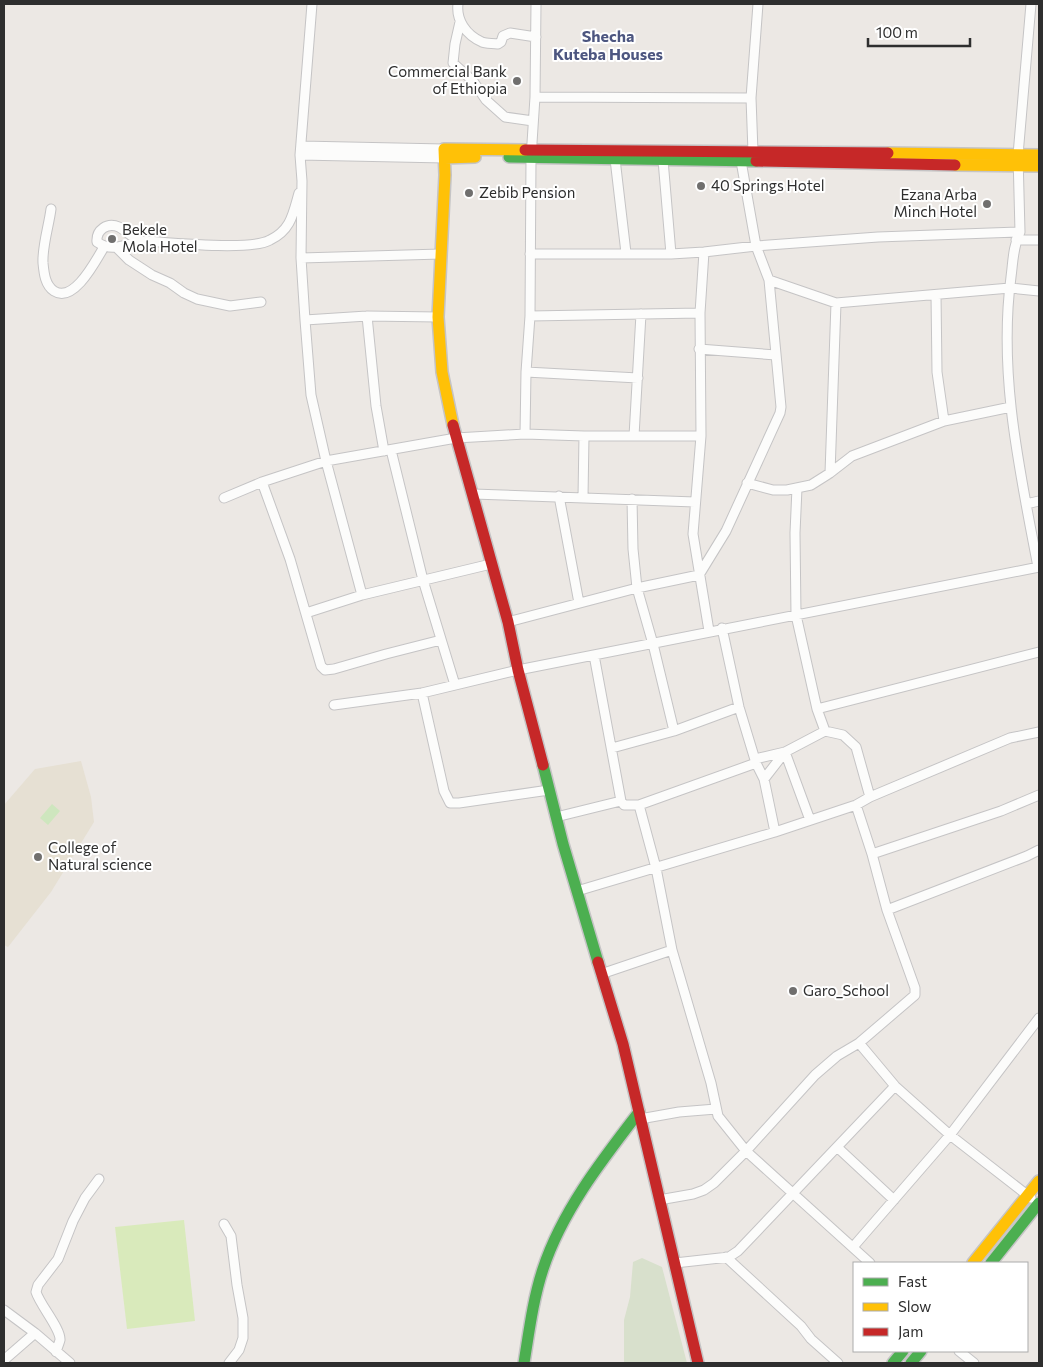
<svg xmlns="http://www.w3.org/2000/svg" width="1043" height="1367" font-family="Commissioner,sans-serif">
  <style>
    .education { fill: #e6e0d3 }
    .green { fill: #cee6be }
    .cemetery { fill: #d8e0cc }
    .pitch { fill: #d9eabb }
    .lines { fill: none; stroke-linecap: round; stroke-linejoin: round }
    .street-casing { stroke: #c5c4c5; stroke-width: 11 }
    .fast-casing { stroke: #c5c4c5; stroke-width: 14 }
    .slow-casing { stroke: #c5c4c5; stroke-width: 14 }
    .jam-casing { stroke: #c5c4c5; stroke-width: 14 }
    .street { stroke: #fcfcfb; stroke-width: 9 }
    .fast { stroke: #4caf50; stroke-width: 11 }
    .slow { stroke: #ffc107; stroke-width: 11 }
    .jam { stroke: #c62828; stroke-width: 11 }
    .poi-dot { fill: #706f6e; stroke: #fff; stroke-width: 2 }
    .labels { text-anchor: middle; stroke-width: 4; stroke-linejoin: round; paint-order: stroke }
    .poi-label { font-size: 15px; fill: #2e2e2e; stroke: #fff; text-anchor: start }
    .neighbourhood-label { font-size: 16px; font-weight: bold; fill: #4d5680; stroke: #fff }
  </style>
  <rect width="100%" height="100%" fill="#ece8e4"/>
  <path class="education" d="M81,761L91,797L94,822L51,892L8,947L4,945V805L35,769Z"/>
  <path class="green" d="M52,804L60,811L48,825L40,818Z"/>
  <path class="cemetery" d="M642,1258L662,1267L687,1363H624V1320L630,1297L633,1262Z"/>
  <path class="pitch" d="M184,1220L195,1321L127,1329L115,1227Z"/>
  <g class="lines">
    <defs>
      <path id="street" d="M312,4L300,155L302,181L301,258L305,320L311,395L326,461L362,595
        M458,4C456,20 466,35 482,42C486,44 493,43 498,44L501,42L503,36L510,33L536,37
        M1031,4L1018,155L1020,232C1013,246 1013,262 1011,277C998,374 1020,472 1038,567
        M460,22L455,44L453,63L473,81L486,100L505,117L533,121
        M535,97L751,98
        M301,146L444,149
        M753,152L751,98L758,4
        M300,155L445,158
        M615,159L626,253
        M663,160L671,254
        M51,209C49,225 42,247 43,263C44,273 45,285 54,291C74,304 96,260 104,247
        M139,240C132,237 126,231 119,227C107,222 96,230 97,242C116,255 129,240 148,241C173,243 251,251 270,240C291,230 293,214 299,193
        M1016,240H1039
        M117,248L129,260L152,275L170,283L184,293L197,299L230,306L261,302
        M704,252L700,313L701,436L693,534L709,631
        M530,254H671L704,252L756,246L878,237L1020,232
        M301,258L441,254
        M769,280L836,303L1010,288L1039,291
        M936,295L937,372L944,421
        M367,316L376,406L384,451
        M530,316L700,313
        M305,320L367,316L438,317
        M699,349L776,355
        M526,372L638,378
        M525,434L526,372L530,316L531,158L535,97L536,4
        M634,436L641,314
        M391,450L423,580L455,685
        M830,473L836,303
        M262,482L290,559L321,666L325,670L334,669L386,654L441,640
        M747,483L773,490H787L811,485L830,473L852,456L944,421L1011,407
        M797,488L795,533L796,615L817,709L825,731
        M473,494L695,502
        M559,496L579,603
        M583,497L584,436
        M224,498L262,482L326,461L456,438L525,434L584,436H701
        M632,499L633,549L637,588L653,644L674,731
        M1026,504L1039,501
        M306,613L362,595L491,564
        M508,622L637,588L699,575L726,531L780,413L781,407L769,280L756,246L741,161
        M722,628L739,707L756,763L764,779L775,832
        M594,655L621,801L624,805H639L656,868L672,950L601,974
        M422,693L444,791L450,803H459L549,790
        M334,705L422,693L518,670L1039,567
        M817,709L1039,652
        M612,748L674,731L739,707
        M785,752L810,820
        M755,759L785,752L825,731L843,735L856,747L870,797
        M764,779L785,752
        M639,805L756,763
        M556,817L621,801
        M872,854L1001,811L1039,795
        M577,891L775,832L856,805L870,797L1010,738L1039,732
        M887,910L1027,856L1039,850
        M672,950L711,1083L718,1116L746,1151L870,1263
        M859,1043L895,1086L950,1135L1031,1198
        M640,1119L679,1112L716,1109
        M837,1147L894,1200
        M659,1200L693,1194L704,1190L714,1183L746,1151L815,1075L837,1056L859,1043L915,995V988L887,910L872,854L856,805
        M224,1224L231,1236L237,1285L243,1318V1338L239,1350L229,1363
        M853,1247L950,1135L1039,1018
        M726,1257L801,1326L811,1339L838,1363
        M675,1263L729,1257L738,1251L895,1086
        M4,1310L35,1333L70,1363
        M959,1351L974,1363
        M56,1352C57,1348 59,1344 60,1340C61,1329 40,1305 36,1292L38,1285L58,1259L73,1221L85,1198L99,1179
        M4,1360L35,1333"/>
      <path id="fast" d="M509,157L756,161
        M543,765L563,844L598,962
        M991,1263L1039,1203
        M524,1363C529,1332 533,1299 543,1269C562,1211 602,1160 639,1112
        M893,1363L903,1351
        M911,1363L921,1351"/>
      <path id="slow" d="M888,153L1039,155
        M445,158L475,157
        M955,165L1039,166
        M453,425L442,372L438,317L445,175L444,149L525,150
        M973,1263L1039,1181"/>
      <path id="jam" d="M525,150L888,153
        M756,161L955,165
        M453,425L508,622L518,670L543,765
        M598,962L623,1044L698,1363"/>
    </defs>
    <use href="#street" class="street-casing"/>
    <use href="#fast" class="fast-casing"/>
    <use href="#slow" class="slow-casing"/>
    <use href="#jam" class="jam-casing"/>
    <use href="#street" class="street"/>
    <use href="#fast" class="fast"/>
    <use href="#slow" class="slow"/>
    <use href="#jam" class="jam"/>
  </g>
  <g class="poi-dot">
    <circle cx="517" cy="81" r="5"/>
    <circle cx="701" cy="186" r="5"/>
    <circle cx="469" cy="193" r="5"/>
    <circle cx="987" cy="204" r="5"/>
    <circle cx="112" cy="239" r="5"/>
    <circle cx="38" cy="857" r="5"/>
    <circle cx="793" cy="991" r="5"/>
  </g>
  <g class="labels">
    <g class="poi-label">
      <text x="507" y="77" text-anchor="end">Commercial Bank<tspan x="507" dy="17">of Ethiopia</tspan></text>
      <text x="711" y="191">40 Springs Hotel</text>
      <text x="479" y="198">Zebib Pension</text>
      <text x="977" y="200" text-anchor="end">Ezana Arba<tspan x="977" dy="17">Minch Hotel</tspan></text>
      <text x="122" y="235">Bekele<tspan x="122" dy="17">Mola Hotel</tspan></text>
      <text x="48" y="853">College of<tspan x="48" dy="17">Natural science</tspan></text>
      <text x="803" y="996">Garo_School</text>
    </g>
    <g class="neighbourhood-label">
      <text x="608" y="42">Shecha<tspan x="608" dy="18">Kuteba Houses</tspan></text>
    </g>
  </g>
  <rect width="1043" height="1367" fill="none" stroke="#2e2e2e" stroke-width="10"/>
  <rect x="853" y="1262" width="175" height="90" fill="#ffffff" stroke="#ababab"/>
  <rect x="863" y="1278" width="25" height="8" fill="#4caf50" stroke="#ababab"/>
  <text x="898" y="1287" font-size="15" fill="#2e2e2e">Fast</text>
  <rect x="863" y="1303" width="25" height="8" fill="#ffc107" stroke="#ababab"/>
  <text x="898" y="1312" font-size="15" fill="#2e2e2e">Slow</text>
  <rect x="863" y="1328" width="25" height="8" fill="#c62828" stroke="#ababab"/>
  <text x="898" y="1337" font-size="15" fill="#2e2e2e">Jam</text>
  <path d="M868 38v8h102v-8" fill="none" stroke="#2e2e2e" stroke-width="2.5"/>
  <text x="876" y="38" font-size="15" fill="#2e2e2e" stroke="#ffffff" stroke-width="4" paint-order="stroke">100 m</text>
</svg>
